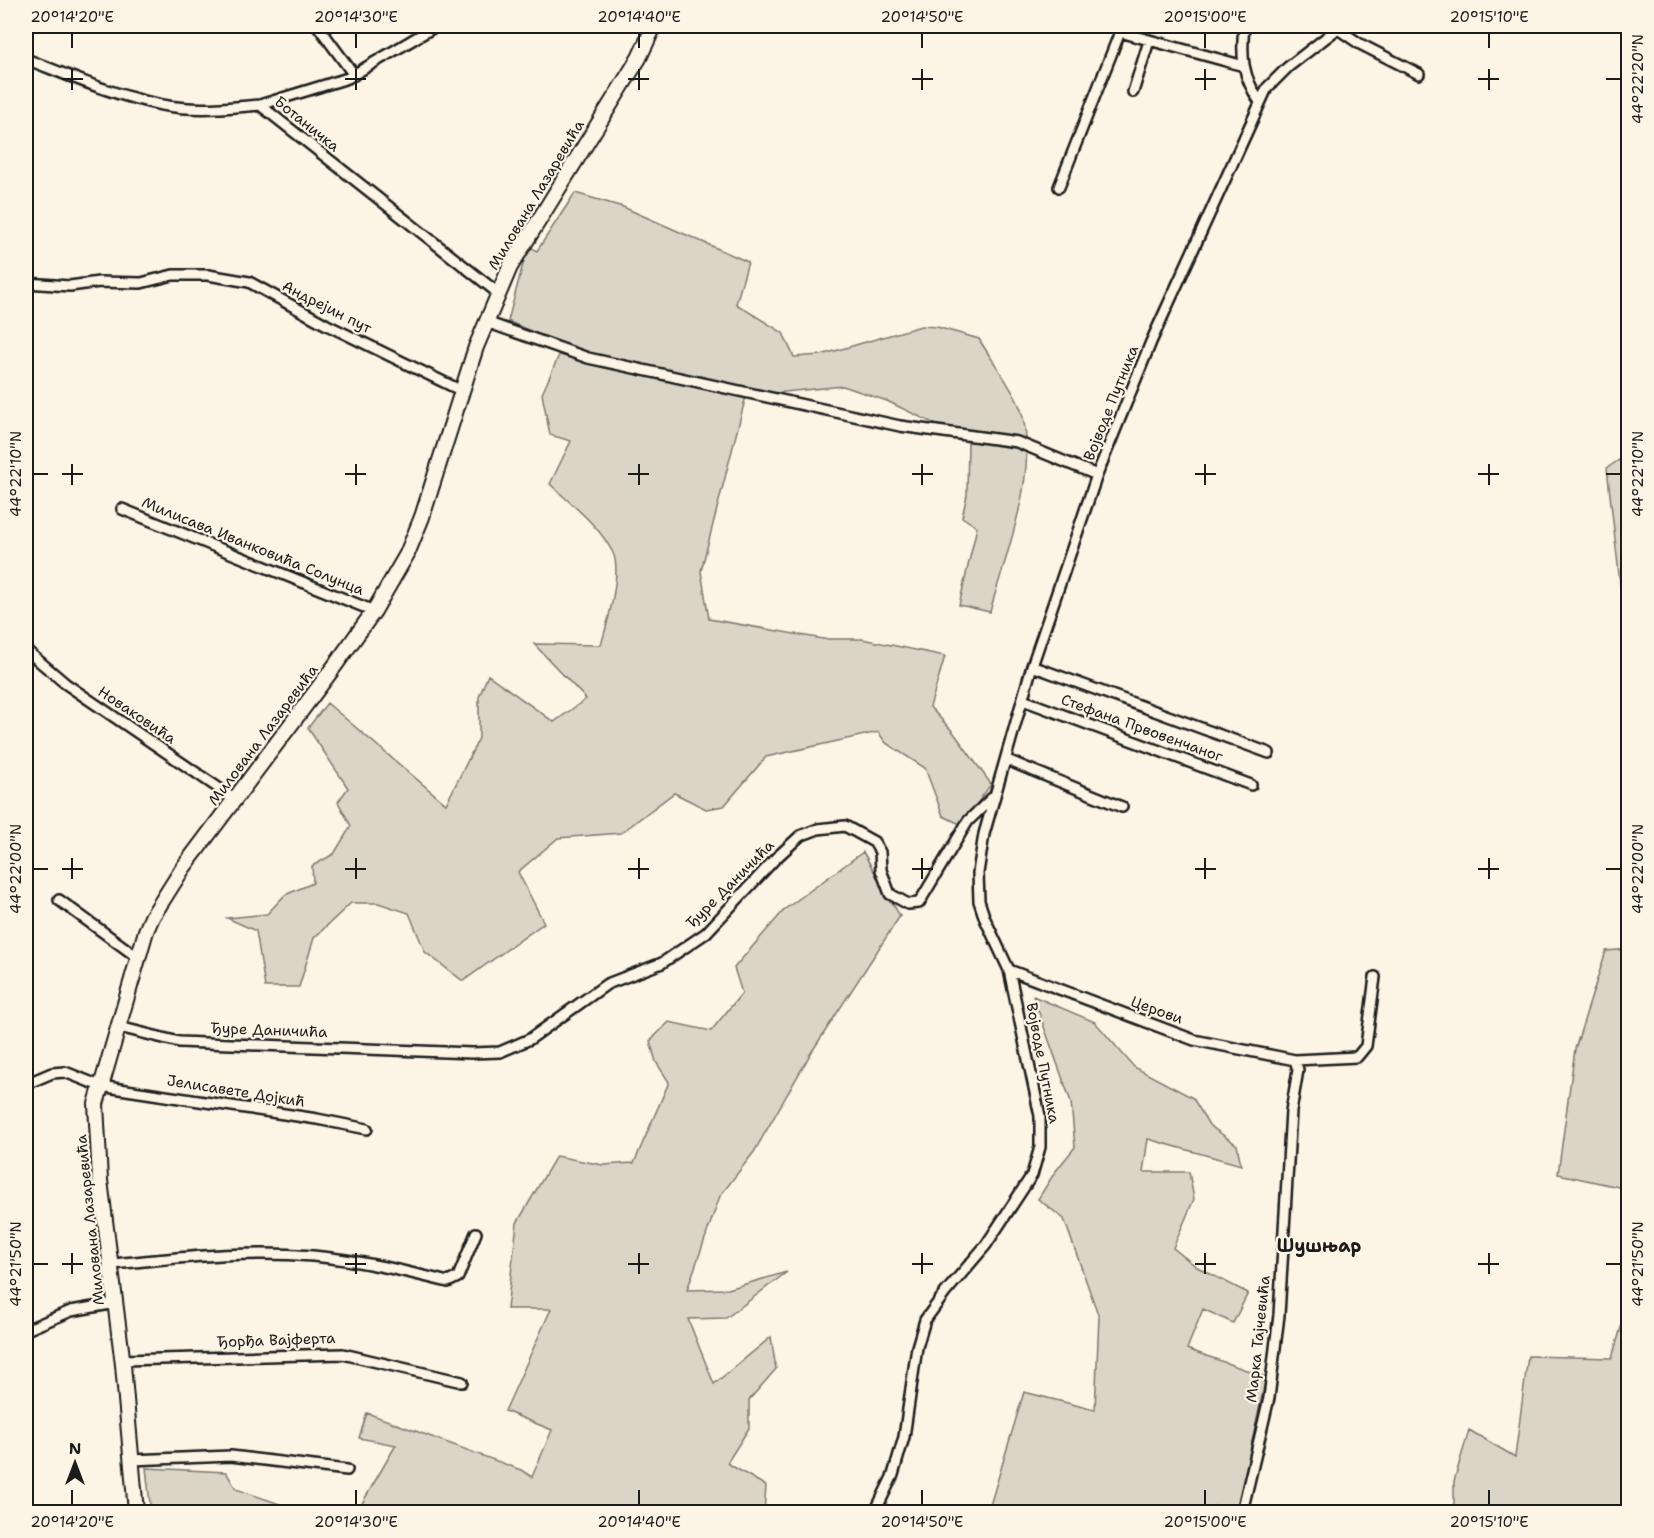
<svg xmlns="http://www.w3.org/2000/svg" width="1654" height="1538" font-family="'Shantell Sans',sans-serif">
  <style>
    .green { fill: #dbd5c8; stroke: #7c7872; stroke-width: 1.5 }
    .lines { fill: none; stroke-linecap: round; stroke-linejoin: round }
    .street-casing { stroke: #1c1c1c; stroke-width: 14 }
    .secondary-casing { stroke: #1c1c1c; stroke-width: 18 }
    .street { stroke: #fcf5e5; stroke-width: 9 }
    .secondary { stroke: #fcf5e5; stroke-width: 14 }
    .ticks { fill: none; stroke: #1c1c1c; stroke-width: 2 }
    .labels { text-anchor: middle; stroke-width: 4.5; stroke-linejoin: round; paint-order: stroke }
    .street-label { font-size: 15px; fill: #1c1c1c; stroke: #fcf5e5 }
    .quarter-label { font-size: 18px; font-weight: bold; fill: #1c1c1c; stroke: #fcf5e5 }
    .neatline { fill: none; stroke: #1c1c1c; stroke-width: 2 }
    .ticks-label { font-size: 15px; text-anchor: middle; fill: #1c1c1c }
  </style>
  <rect width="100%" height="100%" fill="#fcf5e5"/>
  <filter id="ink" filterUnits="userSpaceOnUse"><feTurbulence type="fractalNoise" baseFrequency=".0167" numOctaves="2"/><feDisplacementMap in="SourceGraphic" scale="12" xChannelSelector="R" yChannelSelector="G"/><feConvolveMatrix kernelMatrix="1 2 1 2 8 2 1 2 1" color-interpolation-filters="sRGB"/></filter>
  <g filter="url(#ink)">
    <path class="green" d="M575,193L623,207L748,262L736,304L783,333L794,357L821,355L921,326L937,327L979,339C990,358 1015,391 1021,410C1040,473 1006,552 990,612L959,605L977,527L962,517L967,495L968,440L887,401L843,386L746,396L701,571L709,619L823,639H862L945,656L930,707L954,733L991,784L962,825L943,816L925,768L886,743L878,732L766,757L724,806L706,809L674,793L621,833L558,838L518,872L544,923L463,981L425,952L409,913L378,903H351L314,938L299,987H265L256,931L227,918L267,914L285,895L313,883L312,866L334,854L351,826L338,802L348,788L308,728L327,703L446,804L479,738V697L488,675L554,722L586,699L534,644L601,645C607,625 622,572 613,553C600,526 572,505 550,484L571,441L550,435L542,394L563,346L508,321L528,245L537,251Z
      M1628,454V654L1607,468Z
      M863,852L900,916L811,1053L754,1152L720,1196L687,1290L728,1289L787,1272L726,1318L688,1319L714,1384L771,1337L776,1369L749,1400V1428L727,1463L766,1486L764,1512H357L396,1445L359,1438L367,1413L521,1470L532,1477L552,1430L505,1411L551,1309H507L517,1223L556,1156L603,1165L634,1163L669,1082L656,1062L650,1041L669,1022L711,1031L742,993L734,968L785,909Z
      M1628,949V1189L1558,1174L1575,1049L1606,951Z
      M1033,996L1095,1022L1134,1067L1193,1098L1209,1125L1237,1145L1241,1165L1148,1139L1143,1172H1189L1194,1199L1173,1248L1197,1267L1248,1293L1233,1323L1203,1309L1187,1349L1266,1377L1237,1512H1228L1213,1506L1210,1512H988L1024,1392L1095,1410L1099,1317L1064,1219L1038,1199L1055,1172L1075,1147L1071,1102Z
      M1628,1304V1512H1454V1481L1469,1430L1515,1457L1528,1356L1612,1358Z
      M146,1468L226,1472L236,1489L303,1512H151Z"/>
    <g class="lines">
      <defs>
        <path id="street" d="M318,26L354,75
          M1122,26L1120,32L1244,66
          M1244,26C1241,56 1242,76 1260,102
          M1341,26L1288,67L1267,88L1151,342L1097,475L1032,666L984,834L978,873L979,901L985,919L1009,970L1194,1040L1295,1060L1357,1057L1366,1046L1375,977
          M1338,29L1360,44L1419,74
          M26,59C70,76 115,96 162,105C193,111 229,108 260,105L498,293
          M1133,92L1149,41
          M260,105L348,78L436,26
          M1059,187L1120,32
          M26,283L70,286L99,282L141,283L173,275H208L249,282L327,325L462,391
          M486,322L588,358L900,426L1017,442L1097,475
          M122,509L374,611
          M26,650L66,684L236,800
          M1032,666L1269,753
          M1023,700L1251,785
          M1007,760L1122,807
          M59,900L140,959
          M119,1027L179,1042L472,1053L500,1052L530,1039L607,984L662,963L706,933L775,859L800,836L818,829L845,826L874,842L880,852L881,870L890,894L908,904L919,903L968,821L994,796
          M26,1084L52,1073L65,1072L100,1086L317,1119L367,1129
          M112,1264C179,1258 246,1250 313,1256C359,1260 404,1271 448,1282L458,1277L476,1233
          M26,1330L71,1311L116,1303
          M123,1360L343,1354L462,1382
          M131,1460L231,1456L347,1470
          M875,1512L893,1475L904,1437L917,1347L925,1320L945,1293L986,1245L1032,1175L1040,1147V1116L1009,970
          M1242,1512L1269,1398L1279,1315L1291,1111L1298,1070L1295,1060"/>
        <path id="secondary" d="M136,1512L123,1365L100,1180L96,1104L146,931L152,917L183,868L331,671L374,611L407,554L422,517L476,347L510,267L639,58L654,26"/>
      </defs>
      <use href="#street" class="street-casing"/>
      <use href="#secondary" class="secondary-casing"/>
      <use href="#street" class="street"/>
      <use href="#secondary" class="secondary"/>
    </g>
  </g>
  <path class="ticks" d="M72,33V48M356,33V48M639,33V48M922,33V48M1205,33V48M1489,33V48M72,69V90M356,69V90M639,69V90M922,69V90M1205,69V90M1489,69V90M62,79H83M345,79H366M628,79H649M912,79H933M1195,79H1216M1478,79H1499M1606,79H1621M72,464V485M356,464V485M639,464V485M922,464V485M1205,464V485M1489,464V485M33,474H48M62,474H83M345,474H366M628,474H649M912,474H933M1195,474H1216M1478,474H1499M1606,474H1621M72,858V879M356,858V879M639,858V879M922,858V879M1205,858V879M1489,858V879M33,869H48M62,869H83M345,869H366M628,869H649M912,869H933M1195,869H1216M1478,869H1499M1606,869H1621M72,1253V1274M356,1253V1274M639,1253V1274M922,1253V1274M1205,1253V1274M1489,1253V1274M33,1264H48M62,1264H83M345,1264H366M628,1264H649M912,1264H933M1195,1264H1216M1478,1264H1499M1606,1264H1621M72,1490V1505M356,1490V1505M639,1490V1505M922,1490V1505M1205,1490V1505M1489,1490V1505"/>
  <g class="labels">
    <g class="street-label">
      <text transform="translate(307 124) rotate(39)" y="5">Ботаничка</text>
      <text transform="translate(536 195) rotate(-59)" y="5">Милована Лазаревића</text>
      <text transform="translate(327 307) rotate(27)" y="5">Андрејин пут</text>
      <text transform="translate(1111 403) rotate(-68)" y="5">Војводе Путника</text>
      <text transform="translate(253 546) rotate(22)" y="5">Милисава Иванковића Солунца</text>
      <text transform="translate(137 715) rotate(34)" y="5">Новаковића</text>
      <text transform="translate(1142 728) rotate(20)" y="5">Стефана Првовенчаног</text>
      <text transform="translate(263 735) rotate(-53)" y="5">Милована Лазаревића</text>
      <text transform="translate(730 884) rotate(-45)" y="5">Ђуре Даничића</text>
      <text transform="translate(1157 1010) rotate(20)" y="5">Церови</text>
      <text transform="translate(269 1030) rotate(2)" y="5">Ђуре Даничића</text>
      <text transform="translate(1043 1063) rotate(79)" y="5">Војводе Путника</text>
      <text transform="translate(236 1091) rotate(9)" y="5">Јелисавете Дојкић</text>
      <text transform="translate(90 1220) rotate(-96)" y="5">Милована Лазаревића</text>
      <text transform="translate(1258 1339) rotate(-84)" y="5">Марка Тајчевића</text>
      <text transform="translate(276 1340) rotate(-2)" y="5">Ђорђа Вајферта</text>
    </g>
    <g class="quarter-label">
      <text x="1319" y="1252">Шушњар</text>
    </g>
  </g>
  <rect width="1654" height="1538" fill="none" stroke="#fcf5e5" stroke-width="66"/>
  <g transform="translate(75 1463)" stroke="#fcf5e5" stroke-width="4.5" paint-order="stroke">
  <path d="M0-4.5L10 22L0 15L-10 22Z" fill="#1c1c1c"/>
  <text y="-9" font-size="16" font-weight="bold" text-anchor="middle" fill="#1c1c1c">N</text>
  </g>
  <rect x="33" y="33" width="1588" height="1472" class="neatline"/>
  <g class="ticks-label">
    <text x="72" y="22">20°14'20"E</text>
    <text x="356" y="22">20°14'30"E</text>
    <text x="639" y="22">20°14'40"E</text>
    <text x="922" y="22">20°14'50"E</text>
    <text x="1205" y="22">20°15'00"E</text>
    <text x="1489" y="22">20°15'10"E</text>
    <text transform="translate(1638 79) rotate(-90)" y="5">44°22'20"N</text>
    <text transform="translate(16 474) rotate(-90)" y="5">44°22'10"N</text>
    <text transform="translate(1638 474) rotate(-90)" y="5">44°22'10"N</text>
    <text transform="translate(16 869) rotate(-90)" y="5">44°22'00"N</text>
    <text transform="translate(1638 869) rotate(-90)" y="5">44°22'00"N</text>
    <text transform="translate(16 1264) rotate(-90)" y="5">44°21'50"N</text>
    <text transform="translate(1638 1264) rotate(-90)" y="5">44°21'50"N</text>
    <text x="72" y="1527">20°14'20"E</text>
    <text x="356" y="1527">20°14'30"E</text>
    <text x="639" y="1527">20°14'40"E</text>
    <text x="922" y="1527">20°14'50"E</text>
    <text x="1205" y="1527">20°15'00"E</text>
    <text x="1489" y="1527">20°15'10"E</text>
  </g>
</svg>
